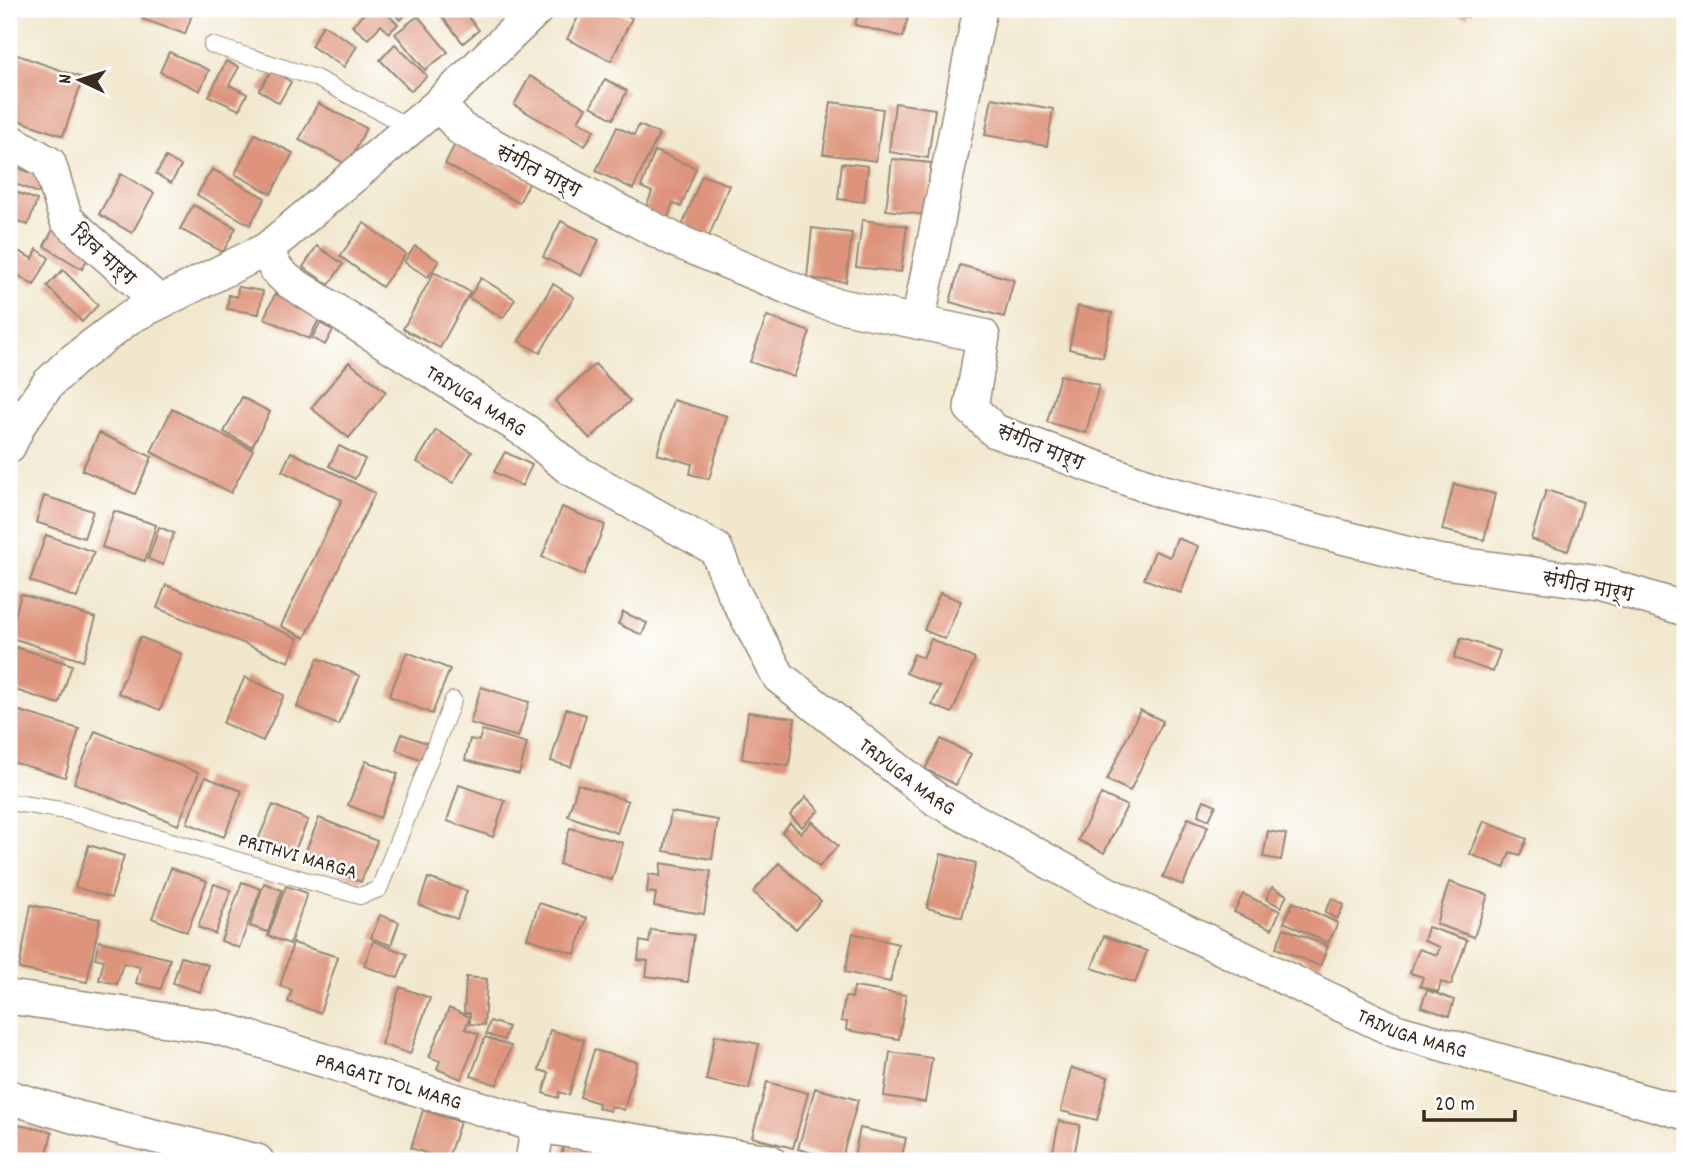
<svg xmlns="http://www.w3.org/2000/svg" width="1694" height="1170" font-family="Dekko,'Playpen Sans Deva',sans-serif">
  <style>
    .building { fill: #de947b }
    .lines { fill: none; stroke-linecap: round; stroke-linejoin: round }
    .lane-casing { stroke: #968876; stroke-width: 18 }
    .street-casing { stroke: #968876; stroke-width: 36 }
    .lane { stroke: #fff; stroke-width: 16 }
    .street { stroke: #fff; stroke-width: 33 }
    .labels { text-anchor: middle; stroke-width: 5; stroke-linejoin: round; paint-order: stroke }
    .street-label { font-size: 21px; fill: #3b2a1e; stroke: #fff }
  </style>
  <rect width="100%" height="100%" fill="#fff"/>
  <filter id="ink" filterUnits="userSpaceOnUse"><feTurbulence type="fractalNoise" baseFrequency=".0143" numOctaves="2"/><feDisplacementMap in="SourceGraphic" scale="14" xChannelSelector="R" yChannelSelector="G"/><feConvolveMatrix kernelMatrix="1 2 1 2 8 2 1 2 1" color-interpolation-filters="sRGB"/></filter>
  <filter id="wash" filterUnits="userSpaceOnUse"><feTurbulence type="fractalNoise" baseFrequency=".00686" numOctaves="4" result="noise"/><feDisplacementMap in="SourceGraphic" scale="28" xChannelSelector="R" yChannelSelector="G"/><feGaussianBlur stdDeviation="1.57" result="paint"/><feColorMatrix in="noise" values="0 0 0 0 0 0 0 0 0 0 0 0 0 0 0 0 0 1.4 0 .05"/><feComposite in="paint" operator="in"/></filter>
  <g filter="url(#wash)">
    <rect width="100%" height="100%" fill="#f1e7cd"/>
    <g id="blocks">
      <path class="building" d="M146,9H194L185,34L142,19Z
        M368,9H382L398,24L389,33L381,25L368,39L352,26Z
        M390,9H412L400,20Z
        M442,9H462L479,30L463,43L438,12Z
        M582,9H613L632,18L611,61L567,39Z
        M859,9H910L903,37L855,25Z
        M1430,9H1469L1468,17Z
        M418,16L448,52L425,70L395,34Z
        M323,25L357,46L344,67L311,46Z
        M395,44L427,76L411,91L380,60Z
        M9,52L83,78L63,136L9,117Z
        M169,52L209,70L200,91L160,72Z
        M226,61L239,67L229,85L247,94L239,110L209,96Z
        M272,70L291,82L279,103L259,90Z
        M530,76L586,108L578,121L594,130L585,146L514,105Z
        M605,79L627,91L613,119L591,106Z
        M992,98L1053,109L1047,146L985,135Z
        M831,102L883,109L876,161L823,154Z
        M318,103L366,128L348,165L299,140Z
        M895,103L935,109L928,158L889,152Z
        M639,125L659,134L633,189L596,171L617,127L634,135Z
        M255,134L293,153L271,194L235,174Z
        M456,142L530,182L519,203L445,164Z
        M655,151L696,168L681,207L673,203L667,219L645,210L652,192L641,187Z
        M166,157L181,166L171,183L156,174Z
        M892,159L931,163L925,215L886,210Z
        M842,163L868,166L864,202L838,199Z
        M19,168L44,178L38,193L13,183Z
        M212,169L265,198L250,225L197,195Z
        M121,174L154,193L132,233L99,214Z
        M702,175L729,185L708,239L681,229Z
        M9,189L37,200L28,225L9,218Z
        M193,205L236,228L223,252L180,229Z
        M862,220L907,226L901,272L856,267Z
        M561,221L599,240L581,276L543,257Z
        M364,223L406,254L382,287L340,256Z
        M54,228L92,251L82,269L44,246Z
        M812,228L852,233L846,282L807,278Z
        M9,246L33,259L37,249L49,258L34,285L9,270Z
        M317,246L343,264L329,285L303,267Z
        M415,246L439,261L428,277L404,262Z
        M960,265L1014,280L1004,317L950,302Z
        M63,270L98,305L82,322L47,286Z
        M434,272L470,292L440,348L403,329Z
        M481,278L515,299L503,318L469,298Z
        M553,284L574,297L540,353L519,341Z
        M238,287L263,291L259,314L227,309L229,295L237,297Z
        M275,294L321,315L309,339L264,318Z
        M1078,306L1112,313L1103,357L1069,349Z
        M767,316L810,332L794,377L750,362Z
        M320,323L333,330L325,345L312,338Z
        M349,362L386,392L349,438L311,408Z
        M595,364L630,401L590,439L555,401Z
        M1060,375L1099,385L1086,433L1047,422Z
        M242,397L270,412L252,447L224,432Z
        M673,400L727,416L709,479L690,474L692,464L657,454Z
        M172,409L253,450L231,493L151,452Z
        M436,430L472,452L453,483L417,462Z
        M99,433L152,457L135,494L82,470Z
        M339,446L365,459L355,479L329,466Z
        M291,452L375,493L305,638L281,626L342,500L282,471Z
        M505,452L532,465L522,486L494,472Z
        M1454,484L1495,494L1484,540L1442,530Z
        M1546,490L1583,502L1568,551L1531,539Z
        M44,496L93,511L84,538L36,522Z
        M562,507L605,525L584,575L542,557Z
        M114,511L156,525L145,561L102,547Z
        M159,527L174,533L163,565L148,559Z
        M46,535L94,552L77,598L30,581Z
        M1177,538L1198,546L1181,593L1144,579L1155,551L1170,557Z
        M166,585L298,638L289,662L157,608Z
        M940,593L961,601L945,639L924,630Z
        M21,594L96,618L83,661L9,637Z
        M623,612L647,623L642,635L618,624Z
        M140,637L182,654L160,710L118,693Z
        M1461,638L1500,651L1493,672L1454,658Z
        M931,639L975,659L952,713L932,705L940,687L906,673L914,654L923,658Z
        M9,645L72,665L59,704L9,688Z
        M407,652L450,669L432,714L389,696Z
        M318,658L360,676L338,725L297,707Z
        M245,677L284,695L263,741L223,723Z
        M481,687L529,702L518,737L470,723Z
        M10,708L79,729L65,777L9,761Z
        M566,709L586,715L571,767L551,761Z
        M1140,710L1163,721L1130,791L1107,780Z
        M748,712L795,718L789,766L742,759Z
        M482,730L527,743L519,774L465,760L470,739L479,741Z
        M95,731L199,773L178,825L74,783Z
        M402,734L432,745L425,761L396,750Z
        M941,739L971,754L956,785L925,769Z
        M366,761L398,774L380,818L348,805Z
        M205,777L242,791L224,837L187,823Z
        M578,784L628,801L617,833L568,816Z
        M459,785L505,801L493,837L447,821Z
        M1101,794L1127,806L1104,853L1078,840Z
        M806,797L819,810L802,827L790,815Z
        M1204,800L1216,805L1209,820L1198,815Z
        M273,805L308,820L292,857L257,842Z
        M671,812L718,820L712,859L664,851Z
        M319,818L377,841L361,882L303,858Z
        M1188,818L1208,826L1183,885L1163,877Z
        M812,821L838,846L819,867L782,832L790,823L801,833Z
        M1484,821L1527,839L1520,855L1510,852L1504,868L1470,854Z
        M570,828L623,843L612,880L559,864Z
        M1268,831L1286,834L1281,860L1263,857Z
        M89,845L124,856L111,898L75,887Z
        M941,854L976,863L962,917L927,908Z
        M661,863L711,871L704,914L654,906L656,893L647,892L649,874L660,876Z
        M779,863L821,901L796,929L753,892Z
        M171,868L207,881L187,932L152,918Z
        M428,878L467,891L457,919L419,905Z
        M242,882L261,889L239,948L221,941Z
        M1449,882L1488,895L1474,937L1436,924Z
        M264,883L282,890L268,932L250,926Z
        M214,884L231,890L215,934L198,927Z
        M286,886L307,893L290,944L268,936Z
        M1272,887L1287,895L1281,907L1266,899Z
        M1243,894L1280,911L1272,929L1234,912Z
        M1332,898L1344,905L1337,919L1325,912Z
        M1293,902L1338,923L1328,943L1284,922Z
        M539,903L587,918L575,954L527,938Z
        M31,905L100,919L87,982L19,969Z
        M380,915L399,922L391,945L371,938Z
        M1428,927L1467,940L1451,985L1441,982L1438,992L1420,986L1423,977L1410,973L1419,949L1437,955L1440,947L1424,941Z
        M1284,928L1328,946L1320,966L1276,948Z
        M651,930L694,935L688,982L646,976L648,961L638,960L640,941L649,943Z
        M853,933L898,944L890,982L845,972Z
        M1104,936L1147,951L1135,983L1092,968Z
        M99,941L170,959L161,989L136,983L140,967L123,963L117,984L99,980L104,960L95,958Z
        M373,941L407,954L398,978L364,966Z
        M293,943L338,957L320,1013L288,1002L292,990L280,986Z
        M181,957L208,965L200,992L173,983Z
        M466,977L487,979L484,1025L470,1024V1017L465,1029L479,1034L461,1079L437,1069L440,1061L429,1057L449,1008L470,1017V1013H464Z
        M400,987L430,998L410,1054L381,1044Z
        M854,987L906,995L899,1039L846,1030L847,1022L841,1021L845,997L852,998Z
        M1427,990L1454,1000L1449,1016L1421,1007Z
        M490,1021L508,1027L504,1040L486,1034Z
        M550,1030L584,1040L569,1095L559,1092L558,1098L543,1093L549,1073L539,1070Z
        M715,1035L759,1044L749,1089L706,1080Z
        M485,1037L511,1046L497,1085L471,1076Z
        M594,1050L637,1062L624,1110L611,1106L610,1111L598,1108L599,1103L580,1097Z
        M890,1052L932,1058L925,1102L884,1096Z
        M1071,1068L1108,1077L1097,1120L1061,1111Z
        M767,1082L808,1093L793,1148L752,1137Z
        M815,1088L858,1100L841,1161L798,1149Z
        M423,1110L460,1122L447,1161L411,1148Z
        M1059,1121L1080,1125L1073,1161H1051Z
        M9,1123L52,1132L46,1158L59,1161L9,1159Z
        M860,1128L906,1138L901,1161H853Z
        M564,1144L598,1153L596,1161H560Z
        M615,1146L657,1154L655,1161H612Z"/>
    </g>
  </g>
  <g filter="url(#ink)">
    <use href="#blocks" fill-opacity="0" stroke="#968876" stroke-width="2"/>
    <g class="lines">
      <defs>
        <path id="lane" d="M212,45L316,78L411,128
          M9,802L67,811L360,896L379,889L453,700"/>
        <g id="street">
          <path d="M439,104L461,129L677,241L823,302L983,336L971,408L995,431L1164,492L1437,561L1600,583L1685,609"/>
          <path d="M9,140L49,163L66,219L159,302"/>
          <path id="s1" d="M267,249L275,268L287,280L527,432L568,467L716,549L733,591L779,677L937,800L1104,892L1396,1031L1685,1113"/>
          <path d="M918,322L980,9"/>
          <path d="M9,446L20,423L48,384L71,362L130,317L267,249L439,104L537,9"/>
          <path id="s2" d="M9,997L215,1027L538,1126L769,1161"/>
          <path d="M9,1097L79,1118L257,1161"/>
          <path d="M532,1161L538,1126"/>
        </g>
      </defs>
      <use href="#lane" class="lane-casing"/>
      <use href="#street" class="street-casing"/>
      <use href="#lane" class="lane"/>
      <use href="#street" class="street"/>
    </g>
  </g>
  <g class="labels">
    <g class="street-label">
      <text transform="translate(539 170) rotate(27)" y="7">संगीत मार्ग</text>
      <text transform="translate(104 254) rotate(42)" y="7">शिव मार्ग</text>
      <text dy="7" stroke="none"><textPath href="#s1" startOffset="262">TRIYUGA MARG</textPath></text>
      <text transform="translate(1041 446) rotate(22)" y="7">संगीत मार्ग</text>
      <text transform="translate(1588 585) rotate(11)" y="7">संगीत मार्ग</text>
      <text dy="7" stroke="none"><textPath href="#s1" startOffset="850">TRIYUGA MARG</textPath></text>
      <text transform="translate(298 855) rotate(16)" y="7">PRITHVI MARGA</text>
      <text dy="7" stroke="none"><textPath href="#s1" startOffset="1418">TRIYUGA MARG</textPath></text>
      <text dy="7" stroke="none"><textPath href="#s2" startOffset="390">PRAGATI TOL MARG</textPath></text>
    </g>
  </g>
  <rect width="1694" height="1170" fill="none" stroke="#fff" stroke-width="35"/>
  <g transform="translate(80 80) rotate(274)" stroke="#ffffff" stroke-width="5" paint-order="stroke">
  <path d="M0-5L12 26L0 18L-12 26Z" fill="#3b2a1e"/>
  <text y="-10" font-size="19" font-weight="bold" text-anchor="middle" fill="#3b2a1e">N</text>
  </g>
  <path d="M1424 1110v10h91v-10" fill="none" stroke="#3b2a1e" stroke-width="3.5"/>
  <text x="1435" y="1110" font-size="21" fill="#3b2a1e" stroke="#ffffff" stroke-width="5" paint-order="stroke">20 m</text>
</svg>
